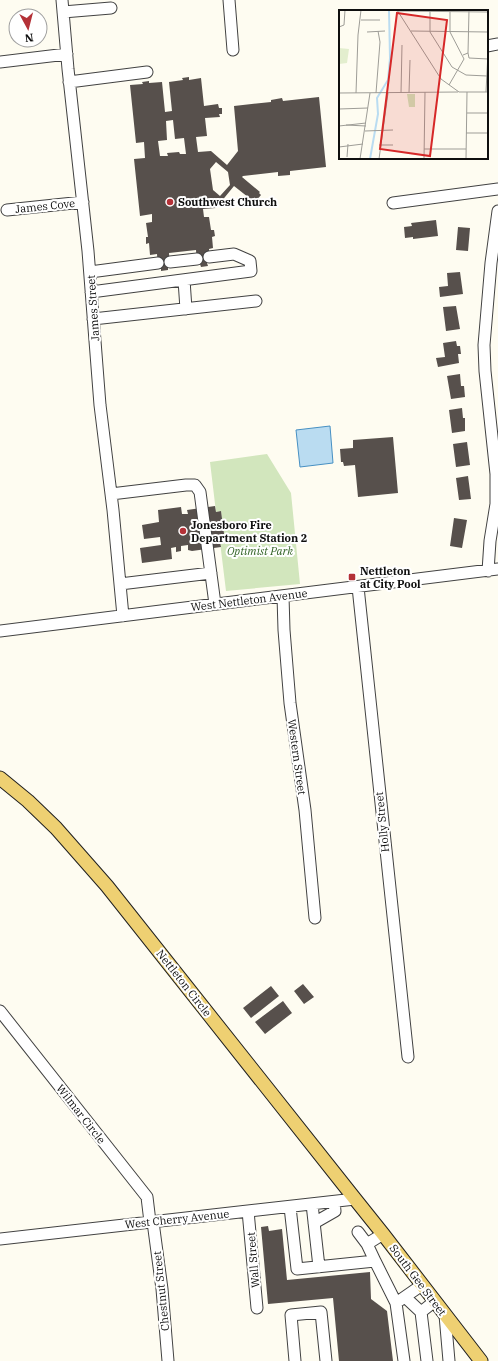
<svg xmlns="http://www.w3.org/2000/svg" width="498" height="1361" font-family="'IBM Plex Serif',serif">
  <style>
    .green { fill: #d2e6bd }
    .water { fill: #badcf1; stroke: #4790c3 }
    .building { fill: #57504c; fill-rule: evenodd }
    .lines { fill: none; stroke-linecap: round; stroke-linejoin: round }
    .minor-casing { stroke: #424242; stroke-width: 13 }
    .major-casing { stroke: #202020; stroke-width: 15 }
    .minor { stroke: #fff; stroke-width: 11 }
    .major { stroke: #eed072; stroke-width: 13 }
    .poi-dot { fill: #b43137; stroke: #fff; stroke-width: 1.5 }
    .labels { text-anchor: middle; stroke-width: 4; stroke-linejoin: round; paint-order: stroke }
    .poi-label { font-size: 11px; font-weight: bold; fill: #0f0f0f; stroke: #fff; text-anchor: start }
    .street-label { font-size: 11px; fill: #0f0f0f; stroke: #fff }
    .park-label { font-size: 11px; font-style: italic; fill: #306224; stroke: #fff }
    .inset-river { fill: none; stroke: #badcf1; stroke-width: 2 }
    .inset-road { fill: none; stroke: #9e9d97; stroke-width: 1 }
    .view { fill: #d62828; fill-opacity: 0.15; stroke: #d62828; stroke-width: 2 }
    .inset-edge { fill: none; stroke: #0f0f0f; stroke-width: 2 }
  </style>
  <rect width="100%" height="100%" fill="#fefcf1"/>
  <path class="green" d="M267,454L291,493L300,584L226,591L220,542L225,541L221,511L216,512L210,462Z"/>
  <path class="water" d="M330,426L333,463L300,467L296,430Z"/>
  <path class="building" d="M189,77V80L201,78L204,106L218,104L219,108H222V114H219L220,117L205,118L207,136L196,137L198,152L211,151L227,165L238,151L234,106L271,102V100L282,98L283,101L319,97L326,167L290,171V175L278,176V172L243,176L242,177L260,192L259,193L261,195L256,201L254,199L253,201L234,186L216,208L203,209L204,217H209L211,230H214L215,236L212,237L213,248L209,249L210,263H207L208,266L201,267L200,264H197L196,250L169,253L170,267H168V270L161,271V268H158L157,254L150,255L149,243L146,244V237H148L146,223L152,222V214L140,216L134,159L145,158L144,142L136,143L130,85L143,84L142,82L149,81V83L162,82L165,112L172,111L169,82L183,80L182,78ZM173,120L175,139L184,138L186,154H180L179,152L167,153L168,156H160L158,141L167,140L166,121ZM216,162L228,172L230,185L220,196L213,190L210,169Z
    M436,220L438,236L413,239V237L405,238L404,227L412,226L411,223Z
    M458,227L470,228L468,251L456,250Z
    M460,272L463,294L440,297L439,287L448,286L447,273Z
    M456,306L460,329L446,331L443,307Z
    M456,341L457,346H460L461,354H458L459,363L438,367L436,358L445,357L443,343Z
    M460,374L461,386H464L465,397L451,399L447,376Z
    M462,408L463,418H465V431L452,433L449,410Z
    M393,437L398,493L358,497L355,465L344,466L343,462H341L340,449L353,448V440Z
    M467,442L470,465L456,467L453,444Z
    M468,476L471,499L459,500L456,478Z
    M215,506L216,512L221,511L225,541L220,542L221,547L192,551L188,550V545L181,546V551L176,552V547L171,548L172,559L142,563L140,548L161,545L160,537L144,539L142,525L159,522L158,510L181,507L182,514H188L187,510Z
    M454,518L467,520L462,548L450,546Z
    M303,984L314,997L304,1004L294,991Z
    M271,986L279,996L251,1018L243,1008Z
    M283,1001L292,1013L265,1034L255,1022Z
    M268,1226L269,1231L282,1229L287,1280L370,1272L371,1299L387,1311L393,1361H339L333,1298L268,1304L261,1227Z"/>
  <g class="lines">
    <defs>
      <path id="minor" d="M62,0L68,69L88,251L100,405L113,510L123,616
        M229,0L233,50
        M63,12L111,8
        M487,46L498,44
        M0,62L67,54
        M69,82L147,72
        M393,203L498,189
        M7,210L83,202
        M170,262L197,259
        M90,272L158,263
        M184,280L186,309
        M91,292L251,271L250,261L234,254L209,257
        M93,319L256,301
        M111,494L186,485H195L200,492L215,604
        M488,571L490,541L496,504V474L485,371L484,345L491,263L498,211
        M120,584L211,573
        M358,587L408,1057
        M283,596L284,630L290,703L305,810L315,918
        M0,631L498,569
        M0,1011L147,1197L150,1222
        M312,1204L319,1267
        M290,1207L297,1269L375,1261L396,1303L422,1285
        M248,1211L257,1308
        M153,1222L162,1289L168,1361
        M314,1223L335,1211L334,1202
        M358,1232L367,1244
        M0,1239L355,1199
        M375,1261L367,1244L383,1234
        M405,1297L421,1312
        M396,1303L404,1361
        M445,1315L449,1361
        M295,1361L291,1315L321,1312L326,1361
        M427,1361L421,1312L435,1301"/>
      <path id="major" d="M0,778L28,801L56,828L107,886L355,1199L383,1234L481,1361"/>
    </defs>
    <use href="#minor" class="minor-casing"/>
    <use href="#major" class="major-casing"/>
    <use href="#minor" class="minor"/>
    <use href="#major" class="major"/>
  </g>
  <g class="poi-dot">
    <circle cx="170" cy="202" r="4"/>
    <circle cx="183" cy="531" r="4"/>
    <rect x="348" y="573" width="8" height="8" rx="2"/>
  </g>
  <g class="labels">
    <g class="poi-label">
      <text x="178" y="206">Southwest Church</text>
      <text x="191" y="529">Jonesboro Fire<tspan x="191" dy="13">Department Station 2</tspan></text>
      <text x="360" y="575">Nettleton<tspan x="360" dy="13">at City Pool</tspan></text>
    </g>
    <g class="street-label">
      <text transform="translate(45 206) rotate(-6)" y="4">James Cove</text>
      <text transform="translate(93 308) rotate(-94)" y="4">James Street</text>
      <text transform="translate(249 600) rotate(-7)" y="4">West Nettleton Avenue</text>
      <text transform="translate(297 757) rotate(82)" y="4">Western Street</text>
      <text transform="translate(382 822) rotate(-96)" y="4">Holly Street</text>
      <text transform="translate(184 983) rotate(52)" y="4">Nettleton Circle</text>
      <text transform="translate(81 1114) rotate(52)" y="4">Wilmar Circle</text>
      <text transform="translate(177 1219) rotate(-6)" y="4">West Cherry Avenue</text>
      <text transform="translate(253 1260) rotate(-95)" y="4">Wall Street</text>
      <text transform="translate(418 1280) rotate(53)" y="4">South Gee Street</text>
      <text transform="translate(161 1291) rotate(-96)" y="4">Chestnut Street</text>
    </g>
    <g class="park-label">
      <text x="260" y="555">Optimist Park</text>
    </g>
  </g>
  <g transform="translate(339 10)">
    <rect width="149" height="149" fill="#fefcf1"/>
    <path d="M68,84H76V97H70Z" fill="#d2e6bd"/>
    <path d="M0,38L10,39L8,53L0,54Z" fill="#e3eece"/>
    <path class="inset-river" d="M31,149L39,104L38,88L49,70L51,48L50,0"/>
    <path class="inset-road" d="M58,0L102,69L120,82H149M58,1L149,2M22,10H41M0,17L5,15L6,0M72,21L149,22M28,22L46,21M91,22L113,57L127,65L148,66M91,22V0M111,22L125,49M111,22V0M129,43L130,48L149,49M124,45L129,43L130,0M110,75L125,49M147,82L149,42M0,83L119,82M17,83L19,25L22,0M37,83L41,32L39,21M62,83L63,35M70,83L71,50M0,99L29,98M128,103H149M7,115L27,116M0,116L27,113M26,121L54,120M127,123H149M40,135H54M0,137L24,134M85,139H127M8,147L9,134M21,149L31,83M40,149L49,83M85,149L86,82M127,149L128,82"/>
    <path class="view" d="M58,3L108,10L91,146L41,139Z"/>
    <rect width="149" height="149" class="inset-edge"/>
  </g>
  <g transform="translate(28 28) rotate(173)"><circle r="19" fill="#ffffff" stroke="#9f9f9f"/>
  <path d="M0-3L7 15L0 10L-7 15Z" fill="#b43137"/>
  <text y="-6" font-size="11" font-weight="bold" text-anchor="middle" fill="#0f0f0f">N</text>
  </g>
</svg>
